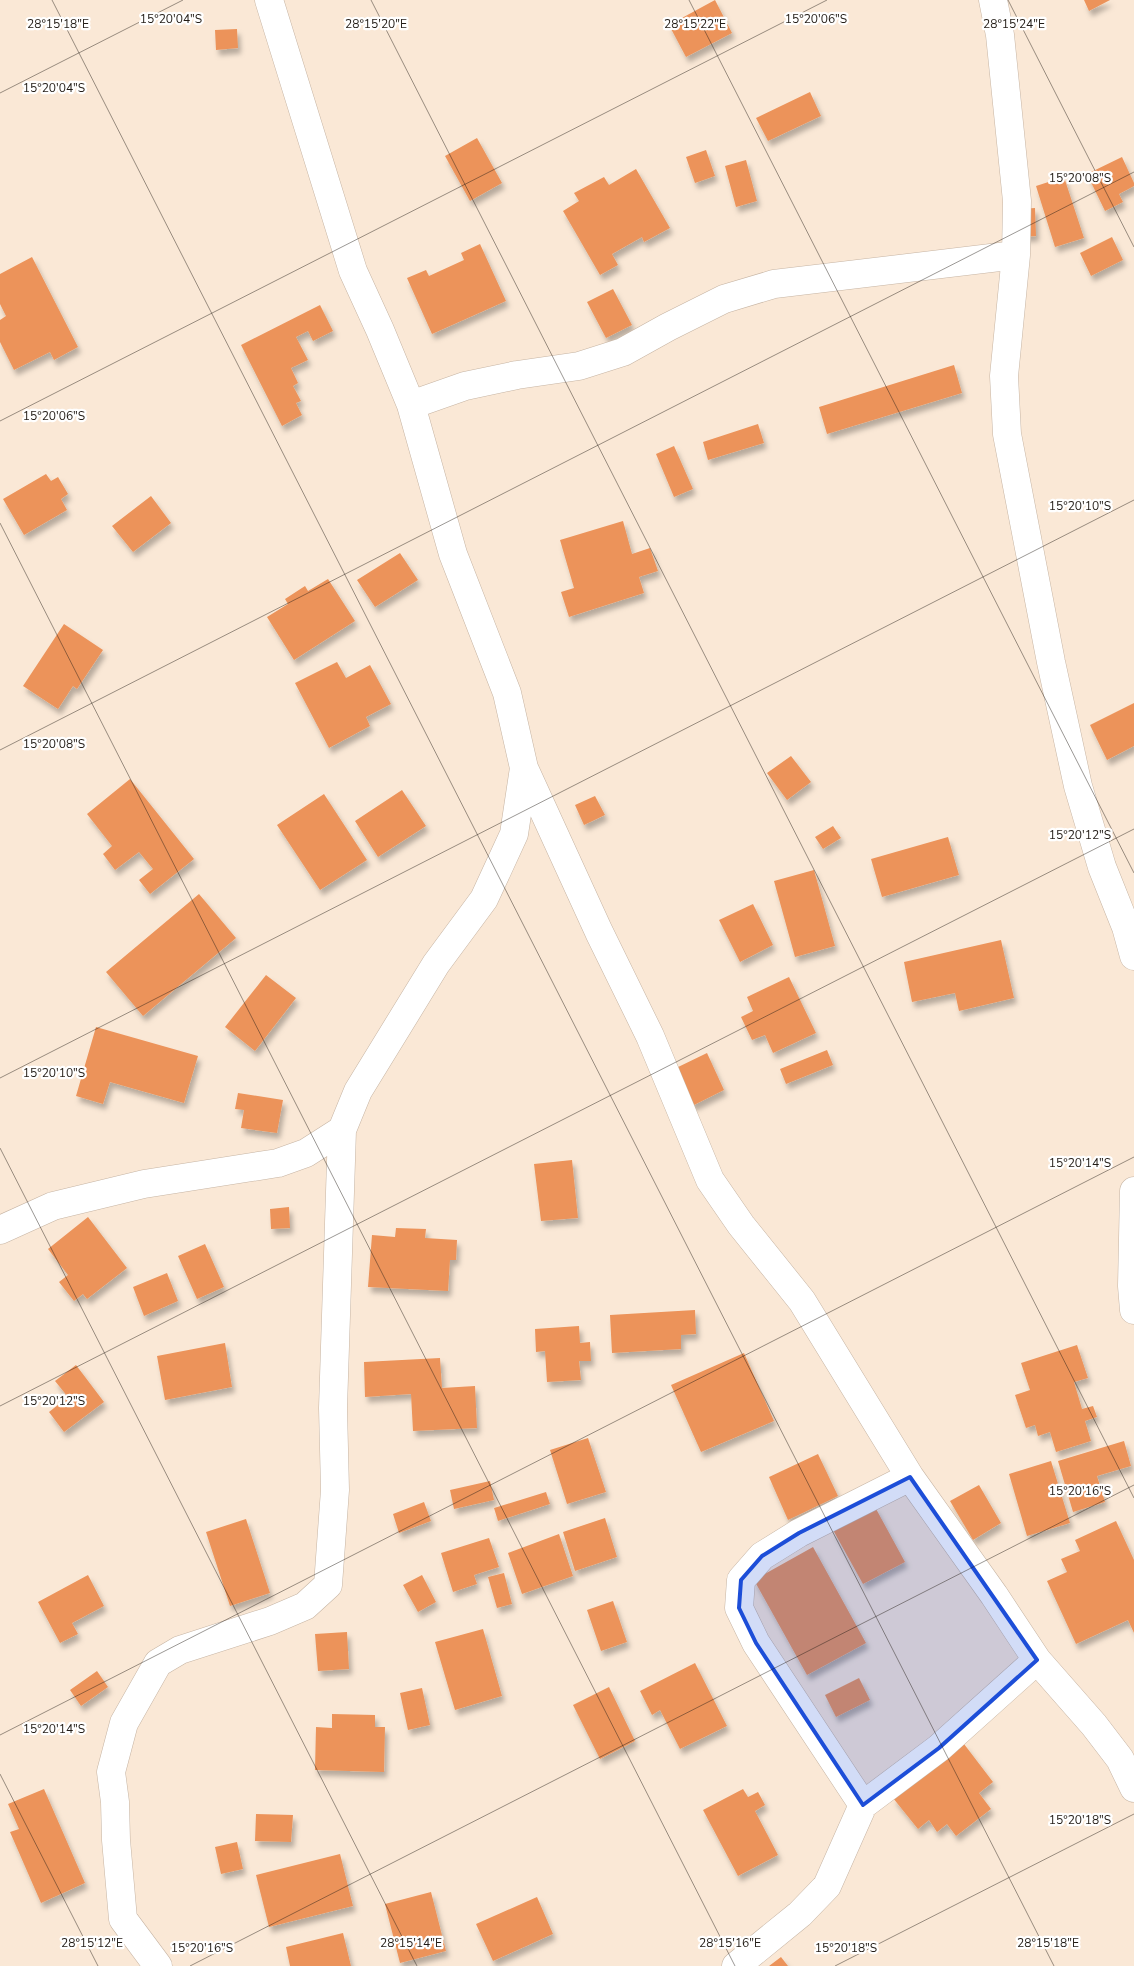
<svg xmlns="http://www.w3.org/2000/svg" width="1134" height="1966" font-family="'Nunito Sans',sans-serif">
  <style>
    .building { fill: #ec935a; filter: url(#shadow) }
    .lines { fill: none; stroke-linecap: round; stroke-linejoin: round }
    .minor-casing { stroke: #c6b4a3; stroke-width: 29 }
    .minor { stroke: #fff; stroke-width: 28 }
    .marked { fill: #1d4ed8; fill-opacity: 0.2; stroke: #1d4ed8; stroke-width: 4; stroke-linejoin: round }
    .ticks { fill: none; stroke: #211b15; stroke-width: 1; stroke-opacity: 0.45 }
    .ticks-label { font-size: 12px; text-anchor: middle; fill: #211b15; stroke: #fff; stroke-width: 4.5; stroke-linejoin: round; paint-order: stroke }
  </style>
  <defs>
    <filter id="shadow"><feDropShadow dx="3" dy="5.5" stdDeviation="2.5" flood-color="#0004"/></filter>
  </defs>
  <rect width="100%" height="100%" fill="#fae8d6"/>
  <path class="building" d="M715,0L732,33L686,57L669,25Z
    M1084,0H1110L1089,11Z
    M237,29L238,48L216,50L215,30Z
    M810,92L821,116L768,141L756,118Z
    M477,138L502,183L470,201L445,156Z
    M706,150L715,176L695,183L686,157Z
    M1122,157L1134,183V186L1119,194L1123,202L1105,211L1087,174Z
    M746,160L757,201L736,207L725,166Z
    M636,169L670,228L644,242L642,237L612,254L618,265L600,275L563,211L579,201L574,193L604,177L609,185Z
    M1064,177L1084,238L1055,247L1036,186Z
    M1035,208L1036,236L1020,237L1019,209Z
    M1112,237L1123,260L1091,276L1080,253Z
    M480,244L506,301L432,334L407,278L426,270L429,276L464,260L461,253Z
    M32,257L78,347L54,360L50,352L14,370L0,342V320L6,316L0,304V274Z
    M613,289L632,325L606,338L587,302Z
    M320,305L333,331L313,341L308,331L296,337L308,360L291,368L298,383L293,386L301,401L296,403L302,415L282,426L241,345Z
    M954,365L962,393L827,434L819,407Z
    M758,424L764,443L708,460L703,442Z
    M674,446L693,489L674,497L656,454Z
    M46,474L51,481L58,477L68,494L61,499L67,510L24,535L3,499Z
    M151,496L171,523L133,552L112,526Z
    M623,521L632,554L650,548L658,571L639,577L644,593L569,617L561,592L574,588L560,540Z
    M400,553L418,580L375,607L357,580Z
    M328,579L355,621L294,660L267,617L288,604L285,599L305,586L308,591Z
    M64,624L103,650L77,689L73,686L58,709L23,686Z
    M337,662L346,678L370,665L391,704L366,717L370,726L329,748L295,683Z
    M1134,703V746L1107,760L1090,725Z
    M791,756L811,782L787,800L767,773Z
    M130,779L194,859L150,894L139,880L153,869L139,852L115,870L103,854L112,846L87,814Z
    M402,790L426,826L378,857L355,821Z
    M324,794L367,860L320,890L277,825Z
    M595,796L605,815L584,825L575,805Z
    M833,826L841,838L823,849L815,837Z
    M948,837L959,875L882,897L871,859Z
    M814,870L835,946L795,957L774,881Z
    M199,894L236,938L143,1016L106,972Z
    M753,904L773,945L740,962L719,920Z
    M1001,940L1014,998L959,1011L955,993L912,1002L904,962Z
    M266,975L296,998L255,1051L225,1027Z
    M789,977L816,1033L773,1053L765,1035L752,1040L741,1017L753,1011L747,997Z
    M96,1027L198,1056L184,1103L110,1082L103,1104L76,1096Z
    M827,1050L833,1065L786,1084L780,1069Z
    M707,1053L724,1090L692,1106L674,1069Z
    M238,1093L283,1100L277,1133L241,1128L244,1110L235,1109Z
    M572,1160L578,1218L541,1221L534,1164Z
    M289,1207L290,1228L271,1229L270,1209Z
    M88,1217L127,1268L87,1299L83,1294L74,1301L59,1282L68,1275L48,1249Z
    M396,1228L426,1229L425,1238L457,1240L456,1260H450L448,1291L368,1287L372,1235L395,1237Z
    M205,1244L224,1287L197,1299L178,1256Z
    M167,1273L178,1301L144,1316L133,1287Z
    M695,1310L696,1334L681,1335V1349L612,1353L610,1315Z
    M579,1326L580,1343L590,1342L591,1361H579L581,1380L547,1382L545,1351L536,1352L535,1329Z
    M225,1343L232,1387L165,1400L157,1356Z
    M1077,1345L1088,1378L1074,1382L1082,1409L1093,1406L1097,1417L1085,1421L1091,1441L1056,1452L1050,1432L1038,1436L1035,1425L1026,1428L1015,1395L1030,1390L1021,1363Z
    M744,1353L774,1421L701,1452L671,1385Z
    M440,1358L442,1388L475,1386L477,1428L413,1431L411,1394L365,1397L364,1362Z
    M76,1365L104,1402L64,1432L49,1412L68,1397L55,1381Z
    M588,1438L606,1492L567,1504L550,1450Z
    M1124,1441L1131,1466L1097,1476L1105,1502L1073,1512L1058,1461Z
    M818,1454L838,1496L788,1520L769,1477Z
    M1051,1461L1070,1523L1027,1536L1009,1474Z
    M490,1481L494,1500L454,1509L450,1490Z
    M979,1485L1001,1523L973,1540L950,1501Z
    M546,1492L550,1504L498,1521L494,1508Z
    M424,1502L431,1521L399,1533L393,1514Z
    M875,1507L905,1562L863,1584L833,1530Z
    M605,1518L617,1557L575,1571L563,1532Z
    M246,1519L270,1593L230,1606L206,1532Z
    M1116,1521L1134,1560V1633L1128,1620L1076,1644L1047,1581L1067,1572L1061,1559L1080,1551L1075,1540Z
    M559,1534L573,1576L522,1594L508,1553Z
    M489,1538L499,1567L474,1575L477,1584L453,1592L441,1553Z
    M813,1547L866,1643L807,1675L754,1580Z
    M504,1573L512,1604L497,1608L488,1577Z
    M88,1575L104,1606L72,1623L78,1634L60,1643L38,1602Z
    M422,1575L436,1602L418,1612L403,1585Z
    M613,1601L627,1642L601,1651L587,1610Z
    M483,1629L502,1696L455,1710L435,1642Z
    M347,1632L349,1669L318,1671L315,1634Z
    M695,1663L727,1726L680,1749L660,1710L652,1715L640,1691Z
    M97,1671L108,1687L81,1706L70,1690Z
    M859,1678L870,1700L836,1717L825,1695Z
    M609,1687L635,1741L600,1759L573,1705Z
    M422,1688L430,1725L408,1730L400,1693Z
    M332,1714L375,1715V1727H385L384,1772L315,1770L316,1727L332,1728Z
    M964,1744L993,1782L979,1793L991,1809L956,1836L947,1824L937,1832L929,1820L918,1829L893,1798Z
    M44,1789L85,1883L41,1903L10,1832L19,1829L8,1804Z
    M743,1789L748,1797L758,1792L765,1805L755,1811L778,1855L738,1876L703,1810Z
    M256,1814L293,1815L291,1842L255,1841Z
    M237,1842L243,1869L221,1874L215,1847Z
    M340,1854L353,1906L269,1927L256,1875Z
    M431,1892L446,1951L400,1963L385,1904Z
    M537,1897L553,1934L493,1961L476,1924Z
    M343,1933L351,1966H290L286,1947Z
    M781,1957L788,1966H769Z"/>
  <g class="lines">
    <defs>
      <path id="minor" d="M269,0L353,271L380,330L411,405L453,554L507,693L524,768L599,932L650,1036L710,1180L741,1225L802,1301L910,1477L994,1595L1037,1660L1094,1725L1120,1759L1134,1788
        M993,0L1000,35L1017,201L1016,255L1004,376L1007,434L1051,662L1078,786L1102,867L1126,927L1134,956
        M411,405L465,386L517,375L579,366L623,352L668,327L724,299L774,284L1016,255
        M1134,1191L1132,1286L1134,1310
        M0,1230L53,1206L144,1184L278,1163L306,1153L342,1130L358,1091L436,964L484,899L514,834L524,768
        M863,1805L756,1643L739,1608L741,1580L762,1556L799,1533L910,1477
        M158,1966L123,1919L116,1840L115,1802L111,1772L124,1723L158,1663L180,1650L270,1621L305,1606L328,1585L335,1490L333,1408L342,1130
        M736,1966L800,1914L827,1886L863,1805L939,1748L1037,1660"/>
    </defs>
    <use href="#minor" class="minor-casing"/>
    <use href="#minor" class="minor"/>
  </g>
  <path class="marked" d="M910,1477L1037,1660L939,1748L863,1805L756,1643L739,1608L741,1580L762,1556L799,1533Z"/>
  <path class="ticks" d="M52,0L1054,1966M371,0L1134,1498M689,0L1134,873M1008,0L1134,247M0,93L183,0M0,421L827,0M0,523L735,1966M0,750L1134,172M0,1078L1134,500M0,1148L417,1966M0,1406L1134,829M0,1735L1134,1157M0,1774L98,1966M190,1966L1134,1485M835,1966L1134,1814"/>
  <g class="ticks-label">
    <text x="816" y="23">15°20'06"S</text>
    <text x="171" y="23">15°20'04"S</text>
    <text x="58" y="28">28°15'18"E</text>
    <text x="376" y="28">28°15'20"E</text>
    <text x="695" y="28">28°15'22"E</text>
    <text x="1014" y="28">28°15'24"E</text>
    <text x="54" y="92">15°20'04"S</text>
    <text x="1080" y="182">15°20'08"S</text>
    <text x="54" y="420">15°20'06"S</text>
    <text x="1080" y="510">15°20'10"S</text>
    <text x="54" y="748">15°20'08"S</text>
    <text x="1080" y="839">15°20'12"S</text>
    <text x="54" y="1077">15°20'10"S</text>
    <text x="1080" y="1167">15°20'14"S</text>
    <text x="54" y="1405">15°20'12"S</text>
    <text x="1080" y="1495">15°20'16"S</text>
    <text x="54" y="1733">15°20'14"S</text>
    <text x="1080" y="1824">15°20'18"S</text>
    <text x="92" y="1947">28°15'12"E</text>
    <text x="411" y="1947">28°15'14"E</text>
    <text x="730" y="1947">28°15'16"E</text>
    <text x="1048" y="1947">28°15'18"E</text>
    <text x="202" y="1952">15°20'16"S</text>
    <text x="846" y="1952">15°20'18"S</text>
  </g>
</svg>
